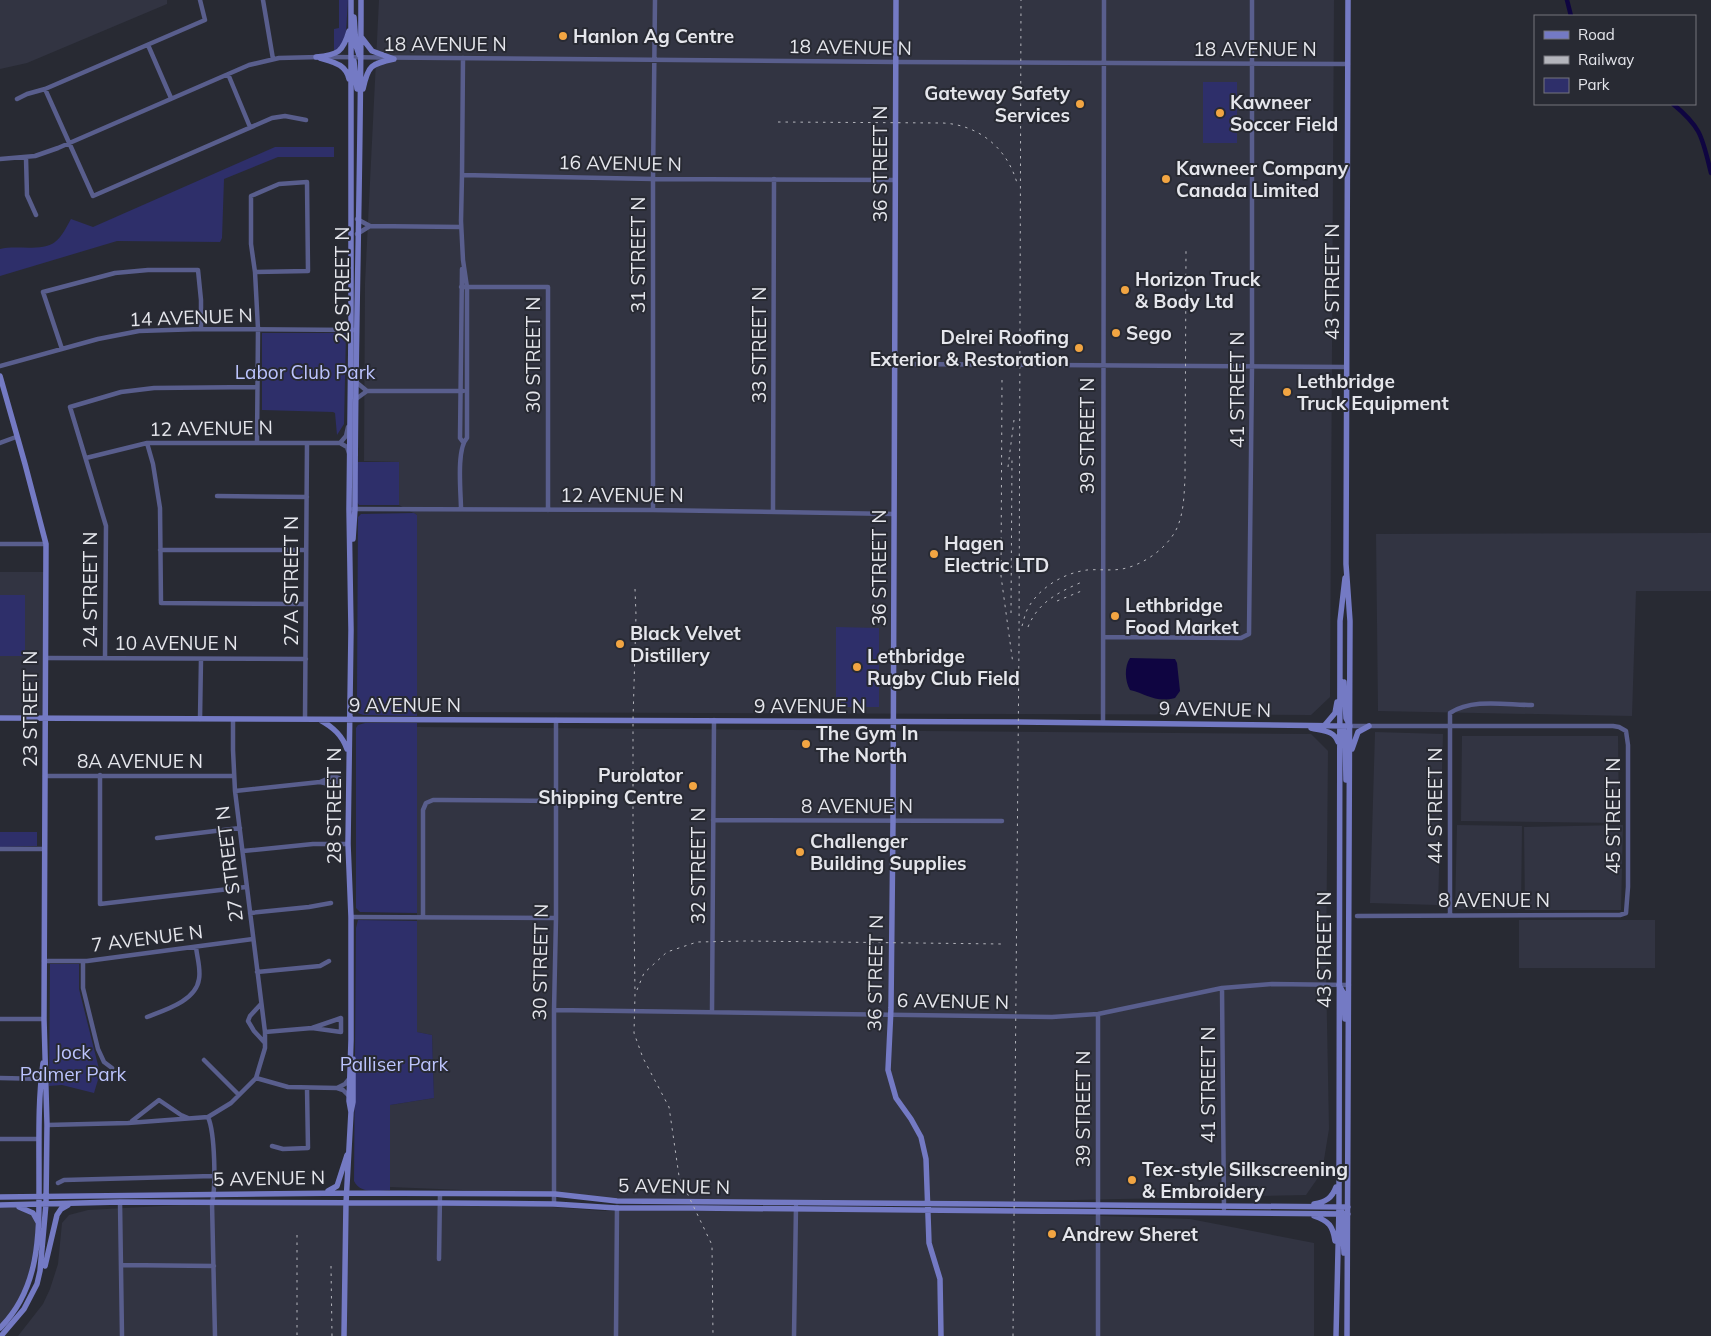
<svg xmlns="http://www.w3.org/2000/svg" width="1711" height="1336" font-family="Mulish,sans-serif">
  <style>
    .built { fill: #323442 }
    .green { fill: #2e2f6a }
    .water { fill: #0f0541 }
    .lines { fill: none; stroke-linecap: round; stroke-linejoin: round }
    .canal { stroke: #0f0541; stroke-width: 4.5 }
    .street { stroke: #595e8d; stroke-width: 4.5 }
    .secondary { stroke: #747ac4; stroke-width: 5.5 }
    .rail { stroke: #b4b5bc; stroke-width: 1; stroke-dasharray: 2.5 5; stroke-linecap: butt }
    .poi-dot { fill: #f2a542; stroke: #282a33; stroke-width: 2 }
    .labels { text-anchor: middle; stroke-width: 4; stroke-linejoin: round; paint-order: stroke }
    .poi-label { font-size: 19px; font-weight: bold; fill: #e5e6ec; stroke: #282a33; text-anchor: start }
    .street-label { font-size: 19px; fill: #e5e6ec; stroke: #282a33 }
    .park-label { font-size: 19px; fill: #bcc4fd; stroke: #282a33 }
  </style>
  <rect width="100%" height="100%" fill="#282a33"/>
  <path class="built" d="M0,0H167V4L27,63L0,69Z
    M379,0H1334L1330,697L1311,715L417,712V515L399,505V462L364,461L365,283Z
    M1711,533V591H1636L1632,716L1378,711L1376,534Z
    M0,572H46L45,718H0Z
    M417,727L1311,734L1328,751L1326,970L1329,1129L1322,1172L1306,1195L928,1203L617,1201L555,1194L390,1187V1105L434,1098L432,1035L417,1032Z
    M1375,732L1443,734L1438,905L1370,903Z
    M1462,736H1618L1619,823L1461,821Z
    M1457,825L1522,826L1521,909H1455Z
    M1623,825L1621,910H1525L1524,827Z
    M1519,920H1655V968H1519Z
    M199,1204L539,1206L603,1211L928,1210L1190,1219L1314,1243V1336H18L43,1304L50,1289L58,1264L62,1223L69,1215L88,1210Z
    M0,1205H10L29,1210L39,1225L25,1291L0,1328Z"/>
  <path class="green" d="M339,0H348L346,32L343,44L334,51V29L339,28Z
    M1203,82H1237V143H1203Z
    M275,147H334V157H278L224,179L222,238L220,242L117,241L0,276V249C16,245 42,252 55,242C62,237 67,226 71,219L93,227Z
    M262,333H346L344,424L337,435L335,413L333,412L262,410Z
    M357,462H399V505H359L357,502Z
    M414,513L417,515V716L363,715L358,713L357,695L358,517L361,514Z
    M0,595H25V656H0Z
    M836,627L879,628V707H836Z
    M365,723H417V913L360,912L356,908V728L358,725Z
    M0,832H37V846L0,847Z
    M358,920L417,921V1032L432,1035L434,1098L390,1105V1190C377,1191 360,1194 354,1181L356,928Z
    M50,964H79V989L100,1073L94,1093L62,1085L49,1086Z"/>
  <path class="water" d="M1130,658L1175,659L1177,663L1180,691L1175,698C1155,703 1147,694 1130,690C1125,681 1124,667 1130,658Z"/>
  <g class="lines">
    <path class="canal" d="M1567,0L1571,16
      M1673,104C1702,128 1702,137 1711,173"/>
    <path class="street" d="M263,0L273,59
      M148,45L171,98
      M327,57L896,62L1348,64
      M463,58L462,175L653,179L895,180
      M228,74L250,127
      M45,89L93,196L272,118L285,116L306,120
      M17,99L27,94L45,89L205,20L200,0
      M26,158L27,195L36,215
      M0,159L35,156L58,148L249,65L279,58L319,57
      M357,219L370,226L461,227
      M357,234L370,226
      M462,269L460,438L463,442
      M255,272L308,271L307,182L279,184L251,196V244L255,272L258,329L257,442
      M461,287H548V510
      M62,349L43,292L115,273L148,270H198L201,300V329
      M894,364L1346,367
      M0,366L98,339L139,331L201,329L354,330
      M356,382L367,391
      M356,399L367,391H463
      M0,443L16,437
      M147,443L153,464L160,508L161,603L306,604
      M340,443L346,436L348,427
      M86,458L147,443H340L347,447L349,453
      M217,496L307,497
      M353,509L653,510L894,514
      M461,509C461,494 456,449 467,438V287L463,260L461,221L462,175
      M653,510V179L655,0
      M773,512L774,179
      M0,544H46
      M160,550H306
      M1103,637L1241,638L1249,634L1252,367V0
      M46,658L306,659
      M105,658L106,526L70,407L121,392L154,388L257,387
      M200,719L201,659
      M233,719V750L235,791L265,1032V1048L256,1078
      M305,719L307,443
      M1103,723L1104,0
      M1350,726H1613L1619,727L1626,731L1628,745V887L1626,913L1620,915H1595L1357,916
      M100,775V904L246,887
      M45,776H234
      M235,791L320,782L334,776L339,778L337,783L333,785L320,782
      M713,820L1002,821
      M157,838L240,828
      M0,849H44
      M243,851L313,844H348
      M250,913L309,907L331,903
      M1450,915V713C1473,698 1506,705 1532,705
      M423,916V810L426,803L433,800H442L556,801
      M351,917L556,918
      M44,961H87L253,939
      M83,961V988L98,1049L104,1062L112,1068
      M257,972L320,966L329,961
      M1222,988L1224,1209
      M261,1004L250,1016L248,1021L254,1031L265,1043
      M554,1010L1052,1017L1098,1014L1222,988L1272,984L1349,985
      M712,1012L714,720
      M147,1017C165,1010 196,1001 199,979C201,969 197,957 196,947
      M0,1019H44
      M265,1032L312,1028L341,1018V1032L312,1028
      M204,1060L238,1094
      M0,1078L44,1079
      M256,1078L288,1087L337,1088L343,1090L349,1096
      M337,1088L345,1084L349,1079
      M208,1117C215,1133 216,1186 212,1203L215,1336
      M132,1121L159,1100L181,1115L188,1118
      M47,1125L128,1123L208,1117L231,1103L256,1078
      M0,1139H39
      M272,1146L283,1149L308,1148L307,1088
      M58,1183L64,1180L213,1176
      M120,1202L122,1336
      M554,1204V1010L556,918V720
      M439,1259L440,1194
      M121,1265L214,1266
      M616,1336L617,1207
      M794,1336L796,1206
      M1098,1336V1014"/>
    <path class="secondary" d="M351,0V330L349,509L351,630L348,844L351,917V1040L349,1101L351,1112
      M896,0L893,821L891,1008L888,1070L896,1098L911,1119L921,1137L926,1159L929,1243L940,1279L941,1336
      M354,17L356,46L359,55
      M362,38L372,51L394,59
      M316,57C338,55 343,52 349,31
      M320,58C333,62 346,64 349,79
      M354,61L357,89
      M363,89C368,65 371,64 394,59
      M0,376L25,464L46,544L44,1019L47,1125L46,1204L40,1271L37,1284L24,1309L1,1336
      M353,539L355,509C355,339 361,170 361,0
      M1344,682L1346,718L1349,724
      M0,718L1018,722L1350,726
      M320,720C333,727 342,735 347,749
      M1324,726L1335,713L1337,702
      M1340,726L1344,730L1345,735L1346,780
      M1311,728C1322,731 1334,730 1338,742
      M1352,749L1358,732L1369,726
      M1339,985L1344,994L1345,1019
      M328,1191L337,1186L347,1155
      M0,1197L347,1193L555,1194L617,1201L1348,1207
      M1314,1204C1326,1202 1332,1198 1336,1187
      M0,1205L120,1202L440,1203L554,1204L617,1208H695L1348,1214
      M19,1207L33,1213L38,1222
      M1342,1212L1344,1253
      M1314,1216C1329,1221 1333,1226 1335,1241
      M45,1266L57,1215L61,1209L68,1205
      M0,1328C42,1286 39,1229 39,1174C39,1137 38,1100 43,1063
      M344,1336L346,1203L351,1112L353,1102V1059
      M1336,1336L1339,1207L1340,621L1345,578
      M1347,1336L1350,621L1346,564L1348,0"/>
    <path class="rail" d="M778,122L943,123C979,125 1007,148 1017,183
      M1002,380L1001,576L1013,664
      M1008,467L1014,420
      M635,589L636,615L633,720V834L635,994L634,1033L643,1058L669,1107L679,1176L712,1245L713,1336
      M1057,601L1084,590
      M1011,613L1012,458
      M1022,626C1024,620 1025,613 1028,608C1040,587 1064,573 1087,570C1099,569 1110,571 1122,569C1143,565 1166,549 1176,530C1184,514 1184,495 1185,478L1186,250
      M1028,627C1038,602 1059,592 1082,582
      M637,990L644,973L667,952L697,942L746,941L1002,944
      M297,1235V1336
      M331,1266L332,1336
      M1013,1336L1019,643L1021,0"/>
  </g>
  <g class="poi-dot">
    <circle cx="563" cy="36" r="5"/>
    <circle cx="1080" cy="104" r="5"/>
    <circle cx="1220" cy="113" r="5"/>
    <circle cx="1166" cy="179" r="5"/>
    <circle cx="1125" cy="290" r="5"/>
    <circle cx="1116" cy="333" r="5"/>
    <circle cx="1079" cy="348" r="5"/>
    <circle cx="1287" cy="392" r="5"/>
    <circle cx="934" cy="554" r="5"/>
    <circle cx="1115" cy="616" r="5"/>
    <circle cx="620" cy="644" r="5"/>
    <circle cx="857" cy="667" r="5"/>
    <circle cx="806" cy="744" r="5"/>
    <circle cx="693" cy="786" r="5"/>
    <circle cx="800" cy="852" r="5"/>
    <circle cx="1132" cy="1180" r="5"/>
    <circle cx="1052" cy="1234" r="5"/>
  </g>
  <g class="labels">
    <g class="poi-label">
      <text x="573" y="43">Hanlon Ag Centre</text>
      <text x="1070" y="100" text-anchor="end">Gateway Safety<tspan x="1070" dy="22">Services</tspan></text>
      <text x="1230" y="109">Kawneer<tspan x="1230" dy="22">Soccer Field</tspan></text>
      <text x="1176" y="175">Kawneer Company<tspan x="1176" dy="22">Canada Limited</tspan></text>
      <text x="1135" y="286">Horizon Truck<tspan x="1135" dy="22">&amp; Body Ltd</tspan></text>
      <text x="1126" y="340">Sego</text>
      <text x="1069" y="344" text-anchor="end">Delrei Roofing<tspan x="1069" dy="22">Exterior &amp; Restoration</tspan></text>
      <text x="1297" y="388">Lethbridge<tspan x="1297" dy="22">Truck Equipment</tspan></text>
      <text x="944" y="550">Hagen<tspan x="944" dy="22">Electric LTD</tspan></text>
      <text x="1125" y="612">Lethbridge<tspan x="1125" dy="22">Food Market</tspan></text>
      <text x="630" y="640">Black Velvet<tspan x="630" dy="22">Distillery</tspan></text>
      <text x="867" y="663">Lethbridge<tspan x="867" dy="22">Rugby Club Field</tspan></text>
      <text x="816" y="740">The Gym In<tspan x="816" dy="22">The North</tspan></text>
      <text x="683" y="782" text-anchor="end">Purolator<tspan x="683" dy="22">Shipping Centre</tspan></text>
      <text x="810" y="848">Challenger<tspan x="810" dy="22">Building Supplies</tspan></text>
      <text x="1142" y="1176">Tex-style Silkscreening<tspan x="1142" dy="22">&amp; Embroidery</tspan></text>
      <text x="1062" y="1241">Andrew Sheret</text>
    </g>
    <g class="street-label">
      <text x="445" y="51">18 AVENUE N</text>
      <text transform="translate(850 47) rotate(1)" y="7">18 AVENUE N</text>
      <text x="1255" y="56">18 AVENUE N</text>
      <text transform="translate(620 163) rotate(1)" y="7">16 AVENUE N</text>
      <text transform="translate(880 164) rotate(-90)" y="7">36 STREET N</text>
      <text transform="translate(638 255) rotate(-90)" y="7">31 STREET N</text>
      <text transform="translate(1332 282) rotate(-90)" y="7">43 STREET N</text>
      <text transform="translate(342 285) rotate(-90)" y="7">28 STREET N</text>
      <text transform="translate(191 317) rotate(-2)" y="7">14 AVENUE N</text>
      <text transform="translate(759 345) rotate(-90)" y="7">33 STREET N</text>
      <text transform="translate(533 355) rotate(-90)" y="7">30 STREET N</text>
      <text transform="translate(1237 390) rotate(-90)" y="7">41 STREET N</text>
      <text transform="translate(211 428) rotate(-1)" y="7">12 AVENUE N</text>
      <text transform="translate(1087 436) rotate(-90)" y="7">39 STREET N</text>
      <text x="622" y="502">12 AVENUE N</text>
      <text transform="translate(879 568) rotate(-90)" y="7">36 STREET N</text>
      <text transform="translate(291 581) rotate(-90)" y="7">27A STREET N</text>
      <text transform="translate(90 590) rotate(-90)" y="7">24 STREET N</text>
      <text x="176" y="650">10 AVENUE N</text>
      <text x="405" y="712">9 AVENUE N</text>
      <text x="810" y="713">9 AVENUE N</text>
      <text transform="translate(30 709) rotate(-90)" y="7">23 STREET N</text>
      <text transform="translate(1215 709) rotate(1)" y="7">9 AVENUE N</text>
      <text x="140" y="768">8A AVENUE N</text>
      <text transform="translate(334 806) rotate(-90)" y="7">28 STREET N</text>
      <text x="857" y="813">8 AVENUE N</text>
      <text transform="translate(1435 806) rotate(-90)" y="7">44 STREET N</text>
      <text transform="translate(1613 816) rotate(-90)" y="7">45 STREET N</text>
      <text transform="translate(229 864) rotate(-97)" y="7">27 STREET N</text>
      <text transform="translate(698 866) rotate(-90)" y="7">32 STREET N</text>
      <text x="1494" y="907">8 AVENUE N</text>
      <text transform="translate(147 938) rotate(-7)" y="7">7 AVENUE N</text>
      <text transform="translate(1324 950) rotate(-90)" y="7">43 STREET N</text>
      <text transform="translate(540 962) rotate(-89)" y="7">30 STREET N</text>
      <text transform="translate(875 973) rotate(-89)" y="7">36 STREET N</text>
      <text transform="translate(953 1001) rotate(1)" y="7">6 AVENUE N</text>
      <text transform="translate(1208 1085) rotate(-90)" y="7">41 STREET N</text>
      <text transform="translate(1083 1109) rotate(-90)" y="7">39 STREET N</text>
      <text transform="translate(269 1178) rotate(-1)" y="7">5 AVENUE N</text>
      <text transform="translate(674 1186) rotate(1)" y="7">5 AVENUE N</text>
    </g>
    <g class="park-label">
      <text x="305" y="379">Labor Club Park</text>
      <text x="73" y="1059">Jock<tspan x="73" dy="22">Palmer Park</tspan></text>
      <text x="394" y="1071">Palliser Park</text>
    </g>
  </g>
  <rect x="1534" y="15" width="162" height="90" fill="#282a33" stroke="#74757d"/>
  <rect x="1544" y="31" width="25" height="8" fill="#747ac4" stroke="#74757d"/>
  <text x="1578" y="40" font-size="15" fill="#e5e6ec">Road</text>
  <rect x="1544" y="56" width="25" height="8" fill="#b4b5bc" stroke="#74757d"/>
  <text x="1578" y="65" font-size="15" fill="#e5e6ec">Railway</text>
  <rect x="1544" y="78" width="25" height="15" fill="#2e2f6a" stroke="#74757d"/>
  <text x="1578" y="90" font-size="15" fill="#e5e6ec">Park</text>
</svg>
